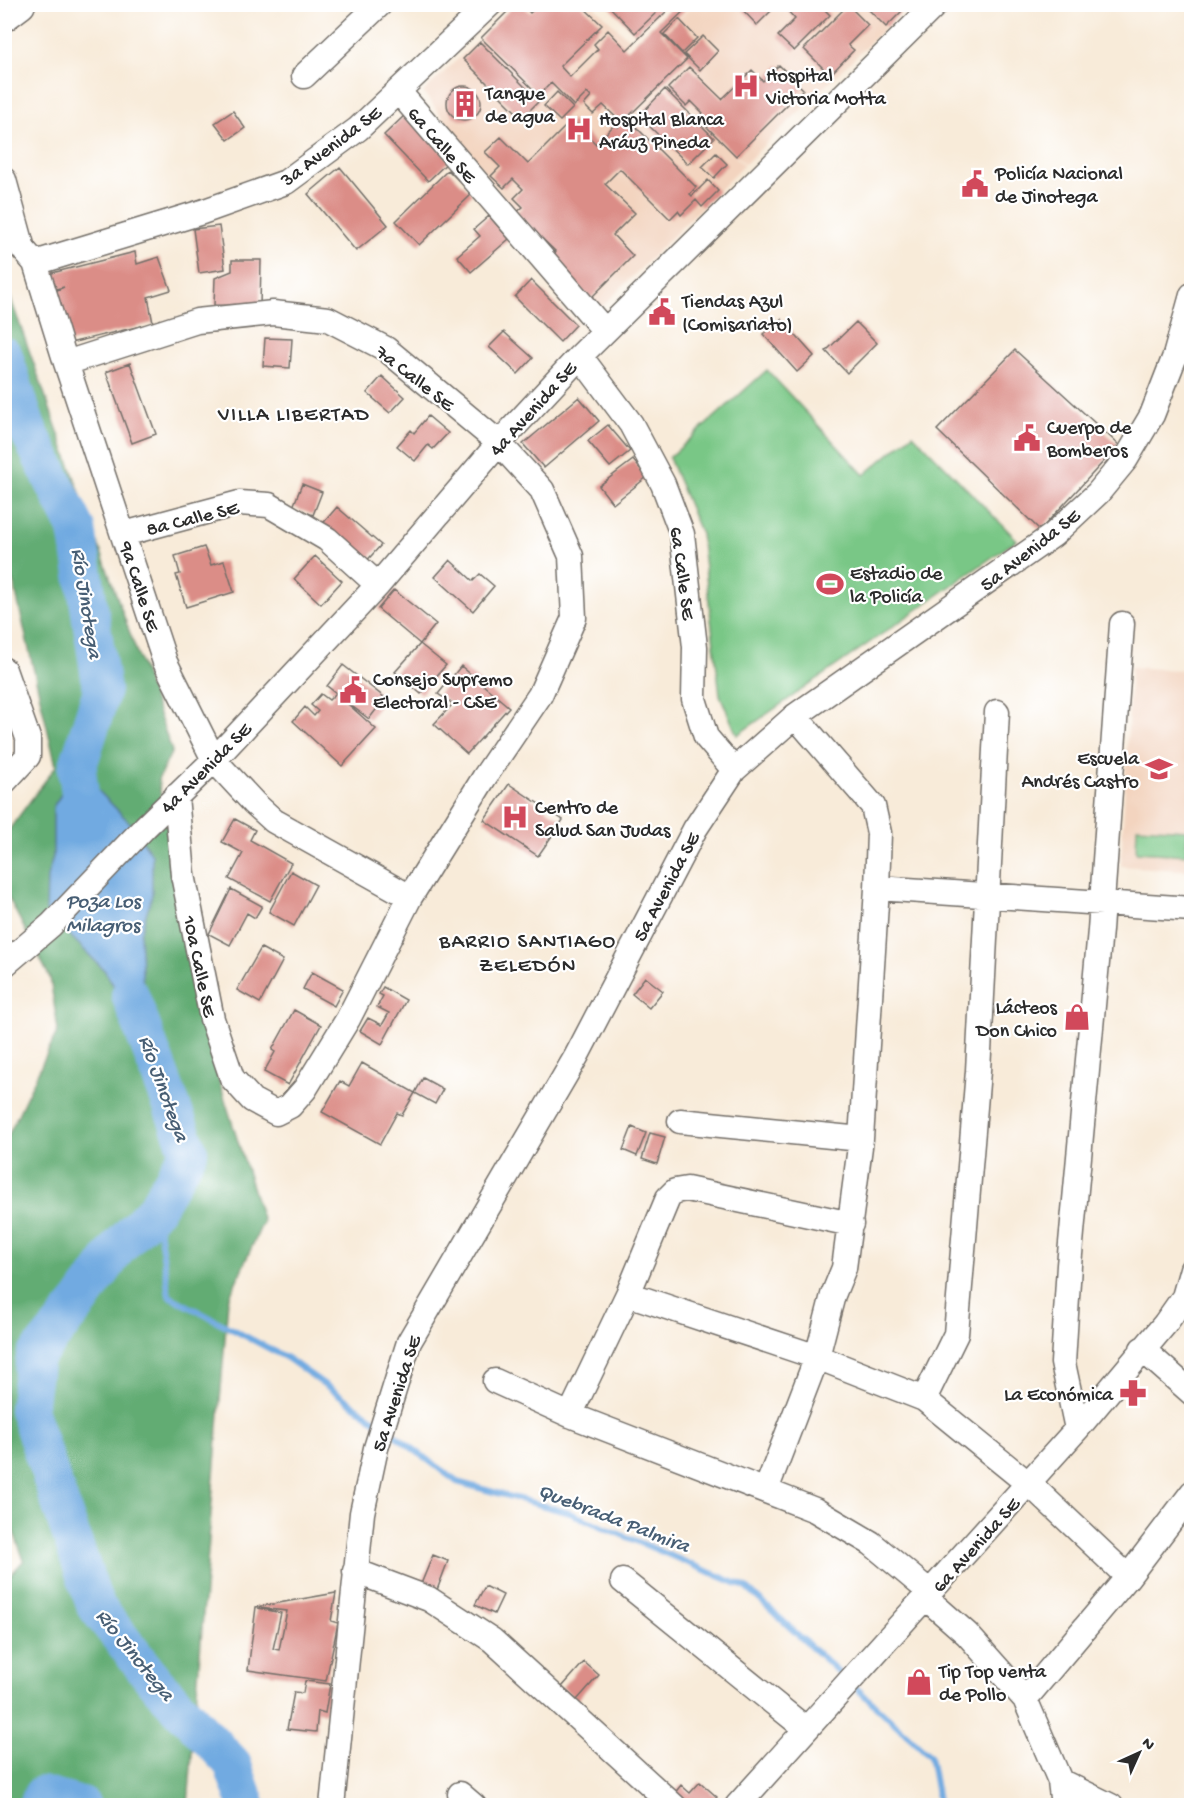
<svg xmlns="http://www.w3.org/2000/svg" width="1196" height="1810" font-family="'Gochi Hand',sans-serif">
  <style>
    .built { fill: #f3d4bf }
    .green { fill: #79c786; stroke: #527958; stroke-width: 1.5 }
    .forest { fill: #62ac73; stroke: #466c4f; stroke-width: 1.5 }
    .water { fill: #71aae1; stroke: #4e6a86; stroke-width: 1.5 }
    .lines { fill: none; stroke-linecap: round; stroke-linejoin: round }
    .stream { stroke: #71aae1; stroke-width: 6 }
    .river { stroke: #71aae1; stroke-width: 38 }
    .building { fill: #db8d87; fill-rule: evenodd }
    .minor-casing { stroke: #736e68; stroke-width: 27 }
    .major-casing { stroke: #736e68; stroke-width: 33 }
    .minor { stroke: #fff; stroke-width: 24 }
    .major { stroke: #fff; stroke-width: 30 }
    .labels { text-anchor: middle; stroke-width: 4.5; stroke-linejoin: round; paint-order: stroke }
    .poi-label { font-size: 20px; fill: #2b2b2b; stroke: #fff; text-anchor: start }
    .street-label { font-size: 20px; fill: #2b2b2b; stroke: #fff }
    .neighbourhood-label { font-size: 21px; letter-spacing: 1.5px; fill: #2b2b2b; stroke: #fff }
    .water-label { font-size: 21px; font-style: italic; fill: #475e74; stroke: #fff }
  </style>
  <rect width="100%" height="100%" fill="#fff"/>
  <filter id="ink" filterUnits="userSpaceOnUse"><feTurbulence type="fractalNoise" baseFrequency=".0167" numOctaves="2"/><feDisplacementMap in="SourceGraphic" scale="12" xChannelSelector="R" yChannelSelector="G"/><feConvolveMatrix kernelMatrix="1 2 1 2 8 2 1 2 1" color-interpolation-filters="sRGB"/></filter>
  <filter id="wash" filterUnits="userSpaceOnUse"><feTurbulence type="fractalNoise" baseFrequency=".008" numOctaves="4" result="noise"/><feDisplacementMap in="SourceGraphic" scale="24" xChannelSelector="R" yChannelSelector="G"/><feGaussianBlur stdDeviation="1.35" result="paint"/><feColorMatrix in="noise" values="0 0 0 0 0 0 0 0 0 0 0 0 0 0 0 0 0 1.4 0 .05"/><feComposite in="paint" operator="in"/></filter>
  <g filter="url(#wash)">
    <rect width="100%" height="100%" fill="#f8ebd9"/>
    <path class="built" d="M515,5H593L630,40L624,46L627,50L674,5H691L663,34L693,5H909L745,164L664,83L671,74L662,84L744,165L600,309L556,252L516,213L423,92Z
      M1131,667L1191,671V871L1121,866Z"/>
    <path class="green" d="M767,370L864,475L913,434L1017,540L737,735L720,695L701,534L669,458Z
      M1137,827L1187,830L1186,855L1136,852Z"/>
    <path class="forest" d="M4,280L172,751L158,780L213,1061L263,1222L228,1300L188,1805H5V1581L24,1560L5,1509V1142L58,1030L50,978L5,891V835L56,766L14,585L5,562Z"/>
    <path class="water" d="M77,769L132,825L152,855V895L140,934L146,1042L105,971L46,911L47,877L53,857V807Z"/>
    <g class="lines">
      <path class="stream" d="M156,1208L169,1296L287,1358L379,1423
        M387,1429L457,1482L570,1513L747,1588L845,1678
        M853,1685L930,1756L939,1806"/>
      <path class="river" d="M4,356L27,428L77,529L102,690L77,769L83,820
        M130,995L189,1152L156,1208L117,1249L81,1301L35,1357L28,1410L95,1605L155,1682L232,1763L247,1806
        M38,1806L42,1795L82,1806"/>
    </g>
    <g id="blocks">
      <path class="building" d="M515,4H522L530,13L539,5H581L602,25L560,66L570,77L598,49L594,44L608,30L627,50L674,4H691L661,33L687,59L627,118L696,187L690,194L692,196L708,180L718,191L702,207L696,200L681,215L678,211L670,219L620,169L605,184L635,213L613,235L633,256L590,299L550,258L556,252L516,213L523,207L514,198L523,189L513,179L504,188L491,176L500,167L485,152L501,137L528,164L572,120L596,144L615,124L618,127L622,123L603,105L593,114L584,105L591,97L587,93L574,106L551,83L539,95L481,38Z
        M607,4H654L659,10L635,33Z
        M737,4H778L757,25Z
        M792,4H819L830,15L794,51L778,36L795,19L787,10Z
        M863,4H909L886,27Z
        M848,5L868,25L848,45L854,50L830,75L804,49Z
        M679,19L697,38L682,53L664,34Z
        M703,36L718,51L700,70L684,54Z
        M480,42L539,101L522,118L463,59Z
        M779,65L803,89L736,156L698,118L703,113L691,101L686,106L668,88L689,67L722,99L752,70L763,81Z
        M447 103a17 17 0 1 1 34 0a17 17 0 1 1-34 0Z
        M665,89L714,138L688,164L639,116Z
        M557,92L573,108L560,121L544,106Z
        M233,111L245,128L228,140L215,123Z
        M406,114L450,160L428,181L384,135Z
        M716,153L727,164L714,178L702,167Z
        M340,167L388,225L356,251L308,194Z
        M448,170L472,194L419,245L396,221Z
        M489,216L509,239L471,272L457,256L480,236L474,229Z
        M219,226L225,269L199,273L193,229Z
        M135,252L137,264L159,257L171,290L148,297L153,323L70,343L55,291L64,287L52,290L48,274Z
        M232,260H261L260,307L214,305L215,278L232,271Z
        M531,280L576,325L560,342L515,297Z
        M781,319L814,356L797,372L763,334Z
        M856,322L877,343L847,373L826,351Z
        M504,332L533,358L518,374L489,347Z
        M265,338L292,339L290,368L263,366Z
        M1015,350L1119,445L1040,530L937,430Z
        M130,363L156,434L132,443L106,372Z
        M382,376L405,397L390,413L367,393Z
        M579,397L599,421L544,468L523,444Z
        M428,416L448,433L433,449L428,445L415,461L397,446L411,430L414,433Z
        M608,425L630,451L610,467L588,441Z
        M633,460L647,477L613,504L599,486Z
        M302,484L322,492L313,515L293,507Z
        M337,507L381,545L362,566L319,528Z
        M204,547L211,565L224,561L234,592L186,607L176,575L180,574L175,556Z
        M315,556L342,581L321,604L294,579Z
        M450,560L473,581L480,574L494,586L473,611L435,577Z
        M394,590L436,624L420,644L446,665L421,694L395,672L420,644L378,609Z
        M343,665L385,698L369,719L340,697L376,729L342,766L293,721L305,707L314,716L318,711L311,705L321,694L329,700L336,693L327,686Z
        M461,666L509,707L467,754L434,724L453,704L438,694Z
        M509,784L563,820L538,856L484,820Z
        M235,819L255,830L250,840L291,863L270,901L229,879L243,853L222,842Z
        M291,871L316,885L294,926L269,912Z
        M231,889L262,906L255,918L247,913L230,945L209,934Z
        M261,948L283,960L260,1003L237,990Z
        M312,972L343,989L334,1006L303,989Z
        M645,977L663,991L649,1008L632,994Z
        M383,987L406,1000L382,1044L360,1031L368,1018L382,1025L389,1013L377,1007L383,996L379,994Z
        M294,1010L321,1025L288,1085L264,1072L275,1052L272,1050Z
        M362,1063L415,1093L402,1115L397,1113L380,1144L322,1112L340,1081L349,1086Z
        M423,1078L443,1089L435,1104L415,1093Z
        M632,1127L646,1133L637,1156L623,1150Z
        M650,1133L665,1137L657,1164L642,1159Z
        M433,1555L448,1561L437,1590L421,1584Z
        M485,1586L503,1595L494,1614L475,1605Z
        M336,1593L331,1621L338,1623L326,1681L248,1670L256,1607ZM258,1608L287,1611L279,1650L273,1649L281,1613Z
        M584,1662L599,1675L577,1700L562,1687Z
        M305,1681L330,1684L325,1713L318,1711L316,1732L287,1729L294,1692L303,1693Z
        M700,1782L717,1797L709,1806H688L674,1794L681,1785L690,1793Z"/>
    </g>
  </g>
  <g filter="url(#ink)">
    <use href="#blocks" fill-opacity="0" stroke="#736e68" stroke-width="1.5"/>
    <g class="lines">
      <defs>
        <path id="minor" d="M304,76L380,4
          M399,92L605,331
          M4,180L23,249L35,263L66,363L165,662L214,760L254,803L274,821L410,897
          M35,263L202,212L286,182L358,129L490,4
          M580,356L631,424L663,484L682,534L695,647L694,699L706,737L734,770
          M66,363L197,321L273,313L328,319L386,349L499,443L542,490L571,556L574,618L540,695L484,778L410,897L348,1019L305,1089L290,1106L276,1113L252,1100L232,1078L212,1019L183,875L176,796
          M124,534L239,503L269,505L327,539L378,585
          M4,670L28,738V756L4,782
          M877,888L1192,909
          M4,965L51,925L145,827L214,760L378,585L499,443L580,356L936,4
          M680,1121L861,1139
          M628,1294L817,1357L924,1399L1036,1490L1128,1577
          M1142,1349L1192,1393
          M495,1381L570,1415L815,1510L871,1543L931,1593
          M924,1399L956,1334L978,1071L997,712
          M570,1415L628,1294L668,1198L675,1191L687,1189L851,1224
          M1077,1429L1063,1363L1069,1265L1100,930L1122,624
          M766,1490L817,1357L833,1295L844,1268L861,1139L877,888L879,833L873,806L795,716
          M355,1571L429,1599L492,1640L674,1806
          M623,1581L806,1729
          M926,1598L967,1634L1025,1699L1060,1781L1063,1806
          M1025,1699L1128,1577L1192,1493
          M1060,1781L1111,1806
          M460,1794L474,1806
          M332,1806L362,1513L376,1448L409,1342L576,1057L695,829L734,770L795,716L1053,535L1098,493L1126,459L1152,415L1175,356L1192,295
          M737,1806L1077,1429L1165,1324L1184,1297L1192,1269"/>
        <path id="major" d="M4,16L20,4"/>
      </defs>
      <use href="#minor" class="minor-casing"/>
      <use href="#major" class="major-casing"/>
      <use href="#minor" class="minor"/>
      <use href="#major" class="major"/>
    </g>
  </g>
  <defs>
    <symbol id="hospital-bare" viewBox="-9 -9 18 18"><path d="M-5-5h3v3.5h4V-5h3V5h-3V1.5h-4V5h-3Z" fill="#d1495b" stroke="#fff" stroke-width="2.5" paint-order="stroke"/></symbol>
    <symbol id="building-bare" viewBox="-9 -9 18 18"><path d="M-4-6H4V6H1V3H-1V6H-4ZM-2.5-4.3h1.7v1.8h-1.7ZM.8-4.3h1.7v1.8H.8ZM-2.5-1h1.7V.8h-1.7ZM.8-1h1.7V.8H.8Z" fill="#d1495b" stroke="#fff" stroke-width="2.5" paint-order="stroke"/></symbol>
    <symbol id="civic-bare" viewBox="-9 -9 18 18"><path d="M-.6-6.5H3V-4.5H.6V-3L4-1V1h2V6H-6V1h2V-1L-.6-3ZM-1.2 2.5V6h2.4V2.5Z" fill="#d1495b" stroke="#fff" stroke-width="2.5" paint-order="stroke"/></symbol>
    <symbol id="stadium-bare" viewBox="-9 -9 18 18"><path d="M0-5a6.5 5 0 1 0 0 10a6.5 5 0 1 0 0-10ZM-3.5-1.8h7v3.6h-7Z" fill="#d1495b" stroke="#fff" stroke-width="2.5" paint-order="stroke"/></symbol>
    <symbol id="school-bare" viewBox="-9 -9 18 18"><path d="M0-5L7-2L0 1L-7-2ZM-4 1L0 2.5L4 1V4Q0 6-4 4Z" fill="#d1495b" stroke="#fff" stroke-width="2.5" paint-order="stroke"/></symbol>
    <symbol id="shop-bare" viewBox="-9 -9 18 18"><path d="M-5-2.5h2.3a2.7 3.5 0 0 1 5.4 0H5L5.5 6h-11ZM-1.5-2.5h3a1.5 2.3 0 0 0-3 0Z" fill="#d1495b" stroke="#fff" stroke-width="2.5" paint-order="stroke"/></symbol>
    <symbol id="pharmacy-bare" viewBox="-9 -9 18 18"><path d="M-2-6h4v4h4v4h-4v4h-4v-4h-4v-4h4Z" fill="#d1495b" stroke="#fff" stroke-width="2.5" paint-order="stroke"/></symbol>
  </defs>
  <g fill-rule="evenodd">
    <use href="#hospital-bare" x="727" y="67" width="38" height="38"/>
    <use href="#building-bare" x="446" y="85" width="38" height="38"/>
    <use href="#hospital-bare" x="560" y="110" width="38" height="38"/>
    <use href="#civic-bare" x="956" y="165" width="38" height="38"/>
    <use href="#civic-bare" x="643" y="293" width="38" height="38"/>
    <use href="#civic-bare" x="1008" y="419" width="38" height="38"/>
    <use href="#stadium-bare" x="811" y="565" width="38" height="38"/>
    <use href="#civic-bare" x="334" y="671" width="38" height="38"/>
    <use href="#school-bare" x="1140" y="750" width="38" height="38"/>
    <use href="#hospital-bare" x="496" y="798" width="38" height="38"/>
    <use href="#shop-bare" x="1058" y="998" width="38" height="38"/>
    <use href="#pharmacy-bare" x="1114" y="1374" width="38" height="38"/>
    <use href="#shop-bare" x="900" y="1663" width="38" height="38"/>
  </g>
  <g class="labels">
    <g class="poi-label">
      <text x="766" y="81">Hospital<tspan x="766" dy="23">Victoria Motta</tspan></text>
      <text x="485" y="99">Tanque<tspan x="485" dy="23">de agua</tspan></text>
      <text x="599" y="125">Hospital Blanca<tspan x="599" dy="23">Aráuz Pineda</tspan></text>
      <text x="995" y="179">Policía Nacional<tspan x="995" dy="23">de Jinotega</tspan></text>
      <text x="682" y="307">Tiendas Azul<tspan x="682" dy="23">(Comisariato)</tspan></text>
      <text x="1047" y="433">Cuerpo de<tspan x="1047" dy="23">Bomberos</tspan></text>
      <text x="850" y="579">Estadio de<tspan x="850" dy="23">la Policía</tspan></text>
      <text x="373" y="685">Consejo Supremo<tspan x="373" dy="23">Electoral - CSE</tspan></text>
      <text x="1139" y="764" text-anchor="end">Escuela<tspan x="1139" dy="23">Andrés Castro</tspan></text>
      <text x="535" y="813">Centro de<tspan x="535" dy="23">Salud San Judas</tspan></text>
      <text x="1057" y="1013" text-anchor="end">Lácteos<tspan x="1057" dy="23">Don Chico</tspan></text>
      <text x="1113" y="1400" text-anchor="end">La Económica</text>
      <text x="939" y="1677">Tip Top venta<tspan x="939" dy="23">de Pollo</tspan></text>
    </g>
    <g class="street-label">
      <text transform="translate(443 144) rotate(49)" y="7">6a Calle SE</text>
      <text transform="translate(330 145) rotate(-37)" y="7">3a Avenida SE</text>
      <text transform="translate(416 377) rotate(38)" y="7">7a Calle SE</text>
      <text transform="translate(532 408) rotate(-48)" y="7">4a Avenida SE</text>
      <text transform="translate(192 517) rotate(-14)" y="7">8a Calle SE</text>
      <text transform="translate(1029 549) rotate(-38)" y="7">5a Avenida SE</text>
      <text transform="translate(684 573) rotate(82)" y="7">6a Calle SE</text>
      <text transform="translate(141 586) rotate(72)" y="7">9a Calle SE</text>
      <text transform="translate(205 767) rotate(-45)" y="7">4a Avenida SE</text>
      <text transform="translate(665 886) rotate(-62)" y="7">5a Avenida SE</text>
      <text transform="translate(201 966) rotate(78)" y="7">10a Calle SE</text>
      <text transform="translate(395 1393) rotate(-72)" y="7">5a Avenida SE</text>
      <text transform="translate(975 1544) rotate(-48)" y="7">6a Avenida SE</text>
    </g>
    <g class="neighbourhood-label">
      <text x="294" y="420">VILLA LIBERTAD</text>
      <text x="528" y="947">BARRIO SANTIAGO<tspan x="528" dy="24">ZELEDÓN</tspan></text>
    </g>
    <g class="water-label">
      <text transform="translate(88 603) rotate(81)" y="7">Río Jinotega</text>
      <text x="103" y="907">Poza Los<tspan x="103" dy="24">Milagros</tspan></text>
      <text transform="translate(165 1088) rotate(70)" y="7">Río Jinotega</text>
      <text transform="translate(614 1517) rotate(21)" y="7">Quebrada Palmira</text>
      <text transform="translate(136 1654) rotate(51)" y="7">Río Jinotega</text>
    </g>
  </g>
  <rect width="1196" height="1810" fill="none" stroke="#fff" stroke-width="24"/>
  <g transform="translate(1139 1753) rotate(45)" stroke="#ffffff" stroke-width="4.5" paint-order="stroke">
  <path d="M0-4.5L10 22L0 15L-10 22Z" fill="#2b2b2b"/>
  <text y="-9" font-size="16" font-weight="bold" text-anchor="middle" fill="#2b2b2b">N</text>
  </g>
</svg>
